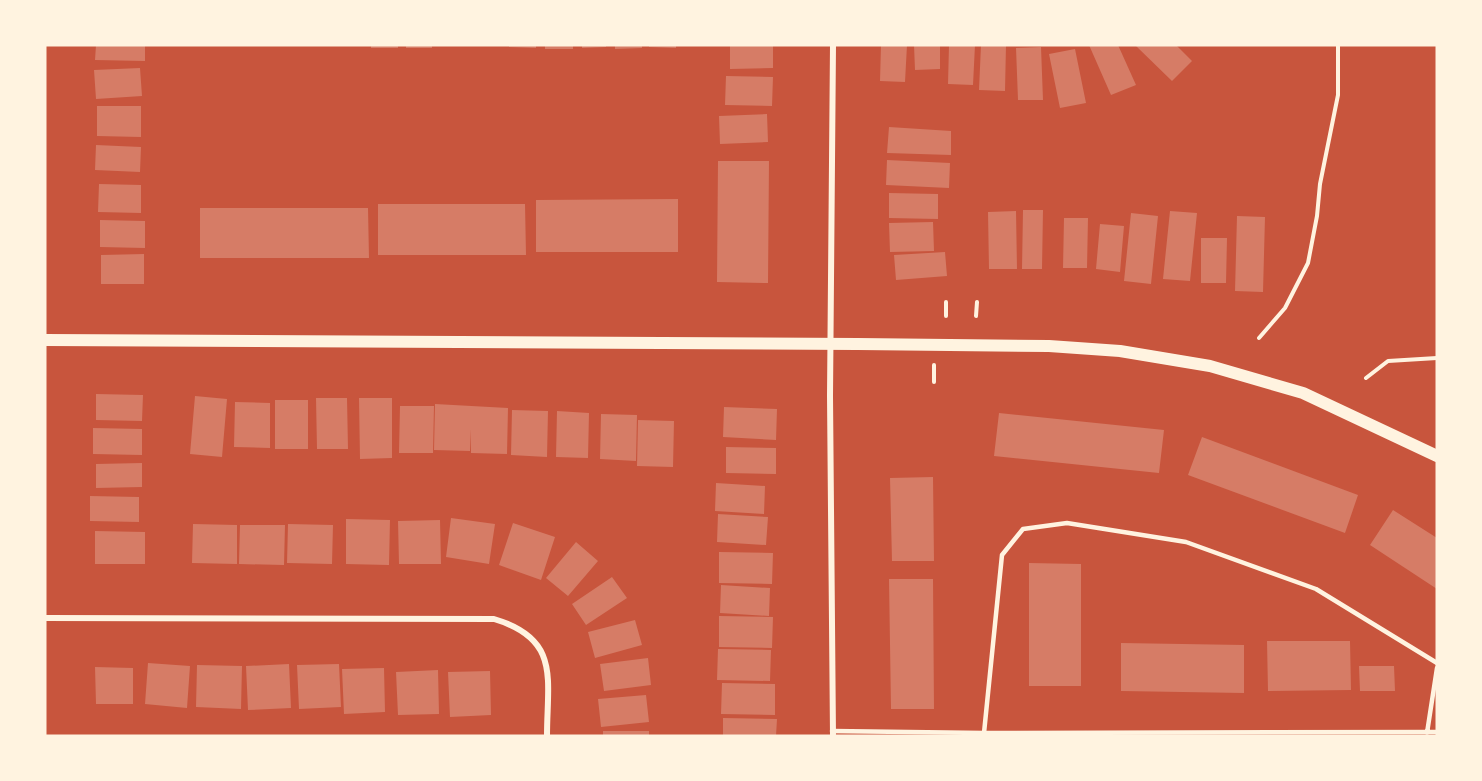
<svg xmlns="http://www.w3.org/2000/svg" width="1482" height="781" font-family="'Exo 2',sans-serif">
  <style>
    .building { fill: #d67c66 }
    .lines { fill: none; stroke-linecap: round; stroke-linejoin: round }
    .path { stroke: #fff3e0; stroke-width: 4 }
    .service { stroke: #fff3e0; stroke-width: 4.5 }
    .minor { stroke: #fff3e0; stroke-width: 6 }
    .secondary { stroke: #fff3e0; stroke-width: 12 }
  </style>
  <rect width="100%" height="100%" fill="#c8553d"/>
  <path class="building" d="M96,45H145V61L95,60Z
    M371,45H398V48H371Z
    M406,45H432V48H406Z
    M509,45H536V48L509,47Z
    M545,45H573V49H545Z
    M582,45H606V47L582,48Z
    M615,45H642V48L615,49Z
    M649,45H676V48L649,47Z
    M730,45H773V68L730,69Z
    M881,45H907L905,82L880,81Z
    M914,45H940V69L915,70Z
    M949,45H975L973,85L948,84Z
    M981,45H1006L1005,91L979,90Z
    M1089,45H1118L1136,85L1111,95Z
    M1135,45H1176L1192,61L1172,81Z
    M1041,47L1043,100H1018L1016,48Z
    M1075,49L1086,103L1060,108L1049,54Z
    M140,68L142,96L96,99L94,70Z
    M726,76L773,77L772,106L725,105Z
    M97,106H141V137L97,136Z
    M767,114L768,142L720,144L719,116Z
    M889,127L951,131V155L887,153Z
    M96,145L141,147L140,172L95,170Z
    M887,160L950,163L949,188L886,185Z
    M718,161H769L768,283L717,282Z
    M99,184L141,185V213L98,212Z
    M889,193L938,194V219L889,218Z
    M678,199V252H536V200Z
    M378,204H525L526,255H378Z
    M200,208H368L369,258H200Z
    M1023,210H1043L1042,269H1022Z
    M1016,211L1017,269H989L988,212Z
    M1170,211L1197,213L1190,281L1163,279Z
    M1131,213L1158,216L1151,284L1124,281Z
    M1237,216L1265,217L1263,292L1235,291Z
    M1064,218H1088L1087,268H1063Z
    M100,220L145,221V248L100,247Z
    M933,222L934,251L890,252L889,223Z
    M1100,224L1124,226L1120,272L1096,269Z
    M1201,238H1227L1226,283H1201Z
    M945,252L947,276L896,280L894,255Z
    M144,254V284H101V255Z
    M96,394L143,395L142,421L96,420Z
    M195,396L227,399L222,457L190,454Z
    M316,398H347L348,449H317Z
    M359,398H392V458L360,459Z
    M275,400H308V449H275Z
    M235,402L270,403V448L234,447Z
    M435,404L508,408L507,454L471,453V429L470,451L434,450Z
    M400,406H434L433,453H399Z
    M724,407L777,409L776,440L723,437Z
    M512,410L548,411L547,457L511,455Z
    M557,411L589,413L588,458L556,457Z
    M999,413L1164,430L1159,473L994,456Z
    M601,414L637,415L636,461L600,459Z
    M638,420L674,421L673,467L637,466Z
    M93,428L142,429V455L93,454Z
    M1202,437L1358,495L1345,533L1188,475Z
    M726,447L776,448V474L726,473Z
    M142,463V487L96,488V464Z
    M933,477L934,561H892L890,478Z
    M716,483L765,486L764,514L715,511Z
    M90,496L139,497V522L90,521Z
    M1393,510L1437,538V589L1370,545Z
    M718,514L768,517L766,545L717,542Z
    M451,518L495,524L489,564L446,557Z
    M346,519L390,520L389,565L346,564Z
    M440,520L441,564H399L398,521Z
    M513,523L555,537L541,580L499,565Z
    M193,524L237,525V564L192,563Z
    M288,524L333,525L332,564L287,563Z
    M240,525H285L284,565L239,564Z
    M95,531L145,532V564H95Z
    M576,542L598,561L568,596L546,578Z
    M719,552L773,553L772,584L719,583Z
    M1029,563L1081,564V686H1029Z
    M612,577L627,598L586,625L572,604Z
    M889,579H933L934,709H891Z
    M721,585L770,588L769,616L720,613Z
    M719,616L773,617L772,648L719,647Z
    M635,620L642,645L595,658L588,632Z
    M1267,641H1350L1351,690L1268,691Z
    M1121,643L1244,645V693L1121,691Z
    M718,649L771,650L770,681L717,680Z
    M648,658L651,685L604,691L600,664Z
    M148,663L190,666L187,708L145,704Z
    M289,664L291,708L248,710L246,666Z
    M339,664L341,707L299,709L297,665Z
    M197,665L242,666L241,709L196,707Z
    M1359,666H1394L1395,691H1360Z
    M95,667L133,668V704H96Z
    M384,668L385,712L344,714L342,669Z
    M438,670L439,714L398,715L396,672Z
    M490,671L491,715L450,717L448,672Z
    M722,683L775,684V715L721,714Z
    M646,695L649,722L601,727L598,699Z
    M723,718L777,719L776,736H723Z
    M603,731H649V736H603Z"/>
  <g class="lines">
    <path class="path" d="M946,302V316
      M976,316L977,302
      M1259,338L1285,308L1308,263L1317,216L1320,184L1338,95V45
      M1366,378L1388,361L1437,358
      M934,382V365"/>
    <path class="service" d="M832,731L984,733L1437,732
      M984,733L1002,555L1023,529L1067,523L1186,542L1316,589L1437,663
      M1427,733L1437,668"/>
    <path class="minor" d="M45,618L494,619C561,639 547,679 547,736
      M833,736L830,396L833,45"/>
    <path class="secondary" d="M45,340L858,344L1049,346L1120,351L1210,366L1303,393L1437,456"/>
  </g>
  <rect width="1482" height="781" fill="none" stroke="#fff3e0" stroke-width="93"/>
</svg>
